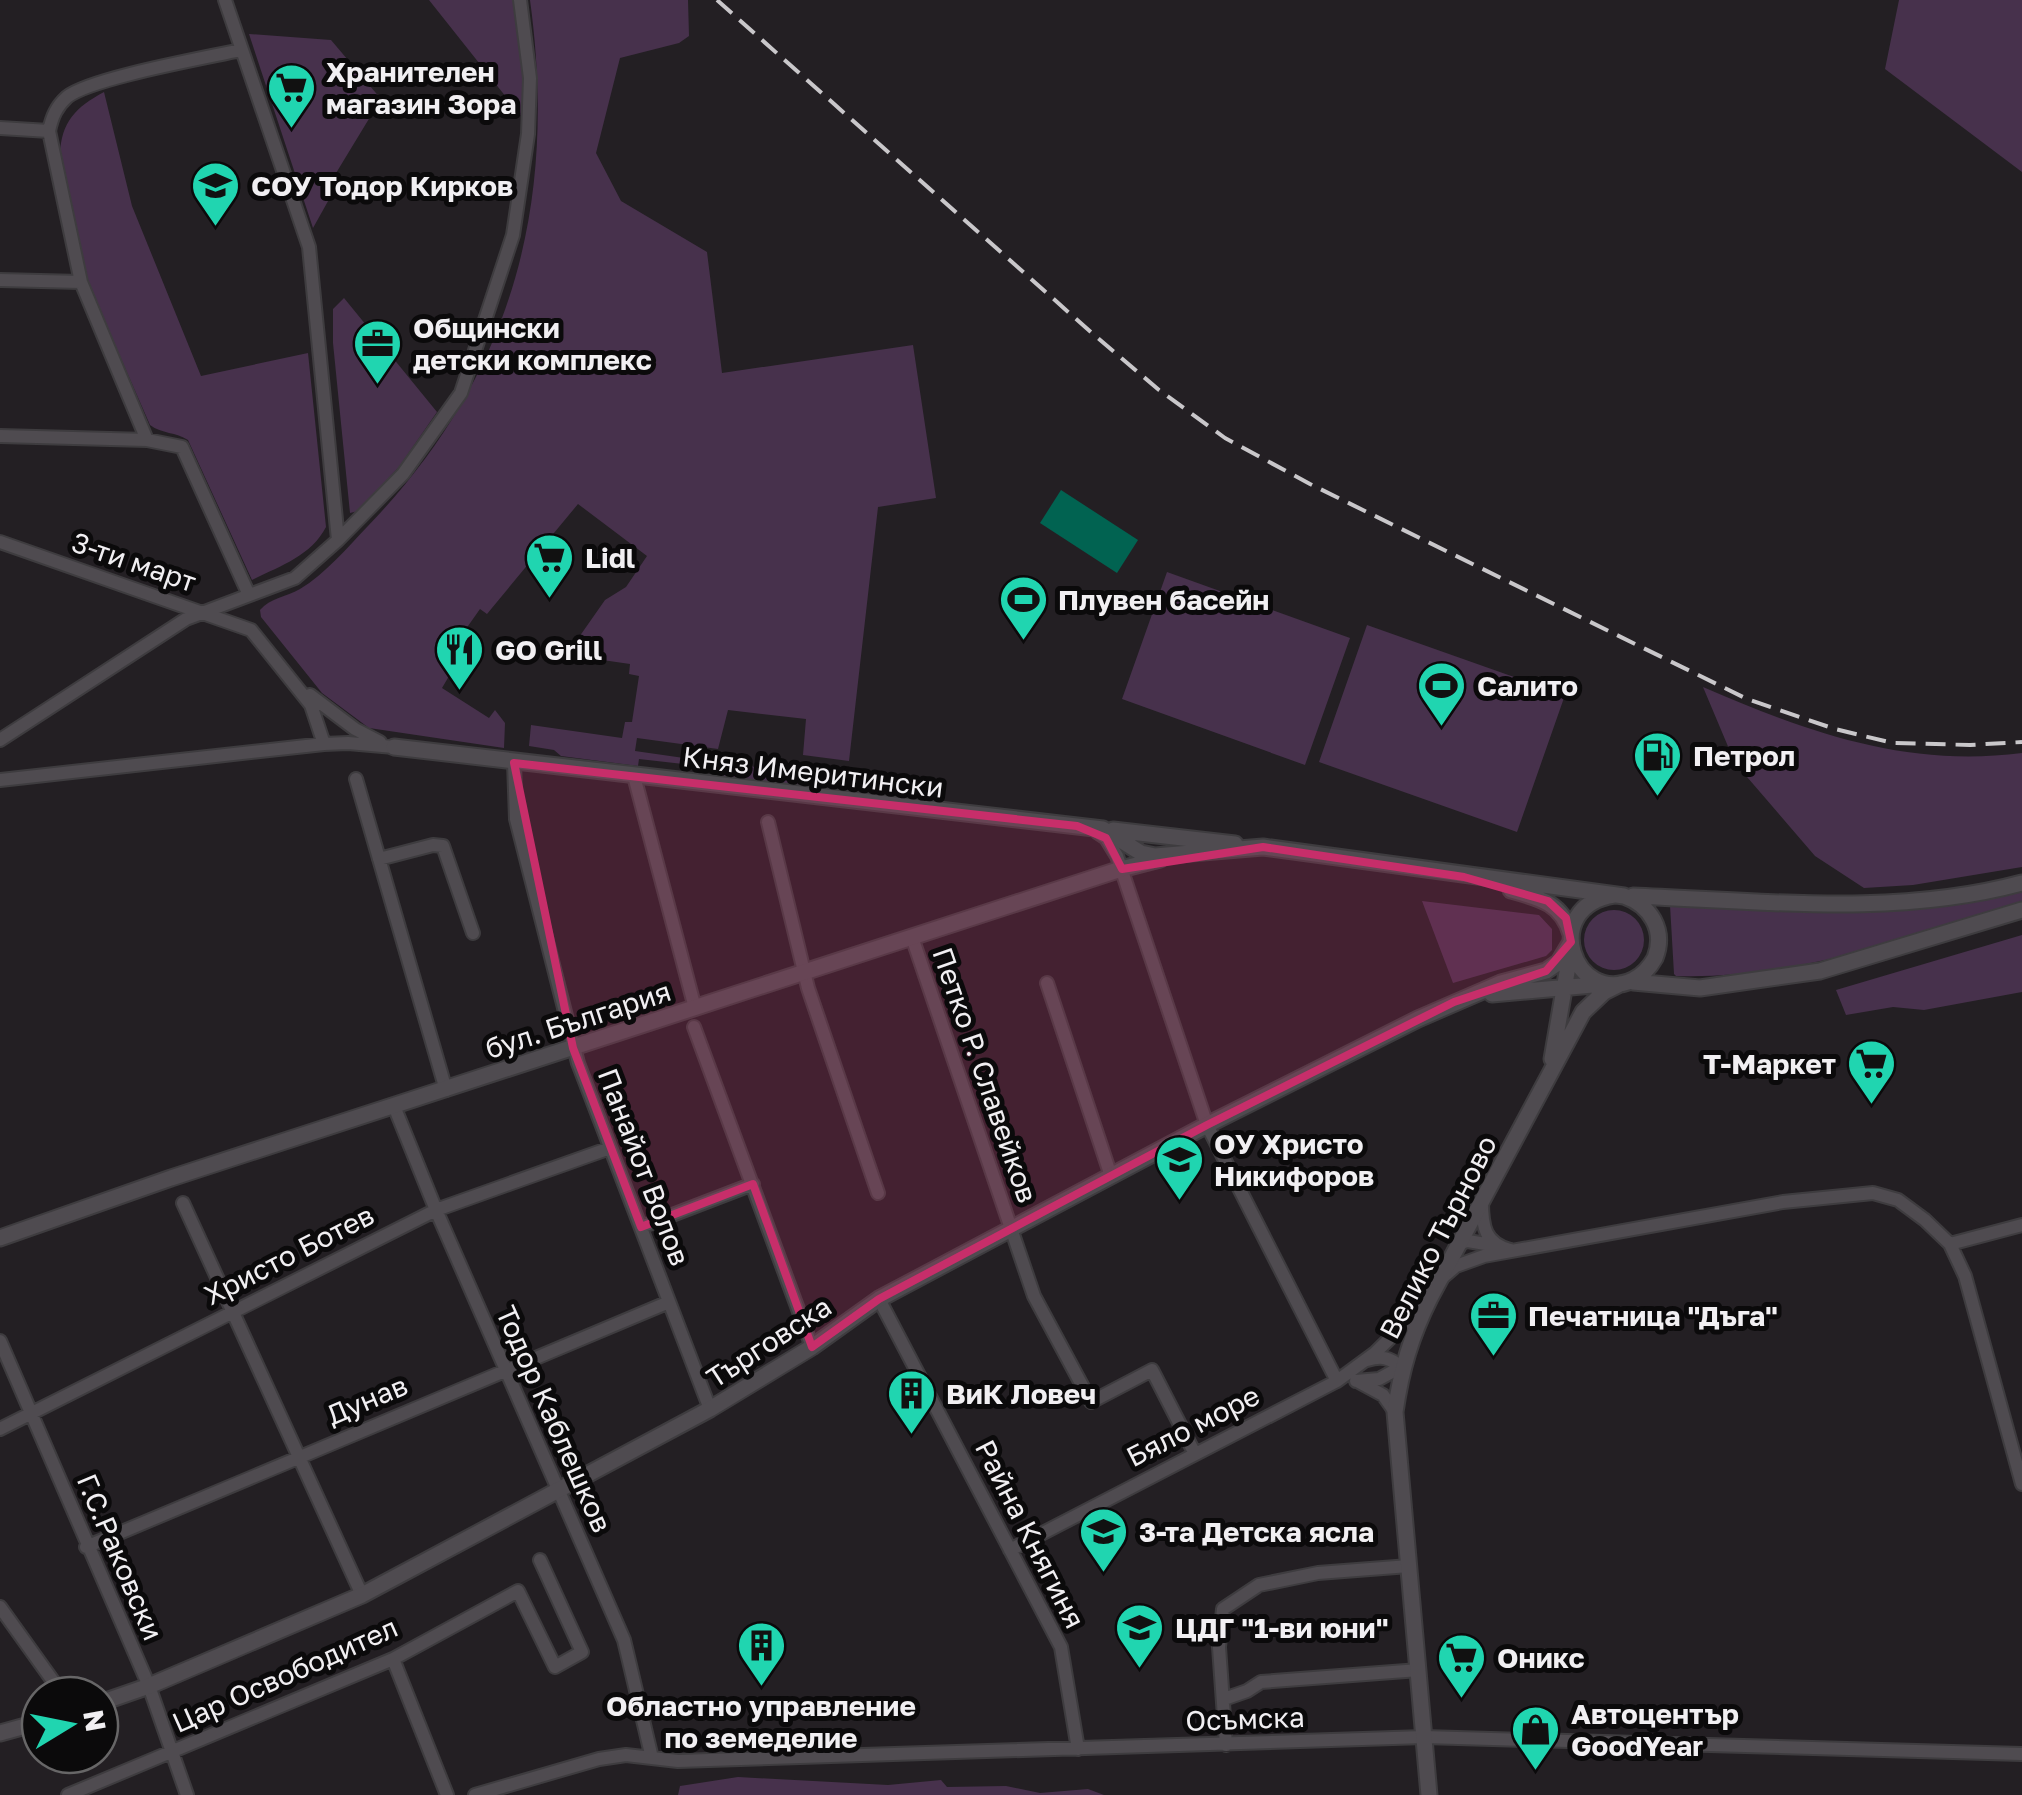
<svg xmlns="http://www.w3.org/2000/svg" width="2022" height="1795" font-family="'Golos Text',sans-serif">
  <style>
    .green { fill: #47314c }
    .water { fill: #016351 }
    .lines { fill: none; stroke-linecap: round; stroke-linejoin: round }
    .minor-casing { stroke: #3e3c3f; stroke-width: 16 }
    .tertiary-casing { stroke: #3e3c3f; stroke-width: 19 }
    .minor { stroke: #4f4b50; stroke-width: 12 }
    .tertiary { stroke: #4f4b50; stroke-width: 15 }
    .rail { stroke: #c9c7ca; stroke-width: 4; stroke-dasharray: 20 10; stroke-linecap: butt }
    .marked { fill: #c72e6a; fill-opacity: 0.2; stroke: #c72e6a; stroke-width: 8; stroke-linejoin: round }
    .labels { text-anchor: middle; stroke-width: 10; stroke-linejoin: round; paint-order: stroke }
    .poi-label { font-size: 28px; font-weight: bold; fill: #f1eff2; stroke: #0b0a0b; text-anchor: start }
    .street-label { font-size: 28px; fill: #f1eff2; stroke: #0b0a0b }
  </style>
  <rect width="100%" height="100%" fill="#231f23"/>
  <path class="green" d="M429,0H515L524,82L522,117Z
    M530,0H688L689,36L679,43L620,58L596,153L621,201L707,252L722,373L913,345L936,498L878,507L849,761L803,755L806,719L728,710L718,749L637,738L635,751L698,760L692,765L639,759L638,766L561,756L554,750L529,746L531,725L622,738L625,722H632L639,676L629,674L630,664L554,653L577,640L605,600L626,587L647,556L578,504L487,614L480,609L442,663L452,671L442,688L489,718L495,710L505,723L504,748L369,728L322,693L261,617L260,610C270,598 286,597 300,589C325,574 347,548 367,527C512,377 558,205 530,0Z
    M1899,0H2022V172L1885,69Z
    M249,34L331,40L381,99L330,183L332,194L313,228Z
    M104,92L132,206L201,376L308,353L326,527C311,556 280,566 252,580L188,440C176,432 162,434 150,425L87,281L60,155C61,122 76,107 104,92Z
    M344,298L437,412L399,467L358,511L350,513L333,343V309Z
    M1167,572L1350,638L1305,765L1122,699Z
    M1367,625L1565,695L1517,832L1319,762Z
    M1703,687C1807,732 1906,768 2022,753V867L1913,885L1864,888L1815,856L1735,763Z
    M723,763L829,776L832,783L827,789L719,776L716,769Z
    M2022,892V901C1919,938 1786,980 1676,976L1674,974L1670,905C1789,909 1906,918 2022,892Z
    M1422,901L1539,915L1552,929V950L1546,956L1453,983Z
    M1584 940a30 30 0 1 1 60 0a30 30 0 1 1-60 0Z
    M2022,935V992L1924,1010L1893,1007L1846,1015L1836,990Z
    M738,1777L888,1785L941,1780L947,1787L1006,1786L1040,1793L1088,1789L1104,1795H678L680,1786Z"/>
  <path class="water" d="M1061,490L1138,540L1117,573L1040,523Z"/>
  <g class="lines">
    <defs>
      <path id="minor" d="M225,0L309,247L338,540
        M241,50C205,58 91,78 67,97C56,107 52,117 49,131L81,282L147,440L182,447L249,595
        M0,128L49,131
        M0,280L81,282
        M0,436L147,440
        M0,542L251,630L311,705L324,744
        M310,695L355,729L380,742
        M0,740L186,619L295,578L338,540L403,474L461,393L513,235L528,134L530,78L520,0
        M514,763L516,819L578,1063L710,1409
        M634,776L695,1008
        M356,779L446,1090
        M0,780L324,744L348,743L394,747
        M768,822L808,988L878,1193
        M1097,832L1106,838L1117,856L1207,1125L1337,1381
        M379,859L433,845L443,846L473,933
        M912,937L1034,1296L1091,1402L1152,1370L1194,1452
        M1047,983L1111,1176
        M694,1027L812,1347
        M394,1106L436,1210L624,1640L652,1758
        M1482,1202C1482,1227 1485,1243 1510,1250
        M183,1203L362,1595
        M641,1227L753,1184
        M1460,1243L1468,1241L1497,1246
        M1950,1244L2022,1225
        M1442,1278L1456,1266L1484,1256L1783,1202L1873,1193L1898,1200L1925,1220L1950,1244L1965,1276L2022,1484
        M879,1299L1061,1647L1078,1749
        M0,1341L149,1686L187,1795
        M1356,1381L1379,1379L1401,1367C1389,1357 1381,1356 1367,1360
        M1359,1382L1383,1395L1395,1412
        M0,1429L436,1210L610,1148
        M86,1547L669,1302
        M1010,1550L1337,1381L1375,1353L1423,1306
        M0,1607L63,1695
        M393,1659L447,1795
        M1224,1699L1247,1691L1261,1682L1419,1670
        M1226,1745L1219,1647L1223,1609L1259,1585L1318,1573L1409,1566
        M68,1795L393,1659L518,1591L555,1667L582,1652L540,1560
        M475,1795L599,1759L626,1755L678,1761L1424,1737L2022,1754"/>
      <path id="tertiary" d="M394,747L1103,829L1141,853L1155,856L1263,847L1624,896C1650,905 1666,930 1655,958C1650,967 1643,975 1633,980C1574,1007 1539,907 1614,895
        M1113,830L1235,844
        M1511,890C1540,898 1562,903 1571,934
        M1633,896C1760,901 1897,917 2022,883
        M1633,982L1700,988L1820,971L2022,910
        M1492,994L1604,984
        M1552,1059L1571,949
        M0,1238L171,1178L1121,869L1160,859
        M100,1703L149,1686L362,1595L710,1409L812,1347L879,1299L1207,1125L1418,1019L1501,983L1546,971L1559,962L1571,942
        M0,1733L40,1722
        M1429,1795L1395,1412C1401,1370 1411,1336 1430,1298L1583,1012L1604,992L1620,984"/>
    </defs>
    <use href="#minor" class="minor-casing"/>
    <use href="#tertiary" class="tertiary-casing"/>
    <use href="#minor" class="minor"/>
    <use href="#tertiary" class="tertiary"/>
    <path class="rail" d="M717,0L1093,334L1159,390L1225,438L1310,484L1747,699L1835,729L1893,743L1970,745L2022,742"/>
  </g>
  <path class="marked" d="M514,763L1077,826L1106,838L1122,869L1263,847L1464,877L1548,901L1566,918L1571,942L1546,971L1454,1002L1207,1125L879,1299L812,1347L753,1184L641,1227L573,1048Z"/>
  <defs>
    <symbol id="supermarket-pin" viewBox="-11 -11 22 30"><path d="M0 17L-7.5 6A9.5 9.5 0 1 1 7.5 6Z" fill="#20d5b0" stroke="#0b0a0b"/><path d="M-6-5.5h2.5l.6 2H6L4.5 2H-2.5L-4.4-4H-6ZM-1.5 3.2a1.3 1.3 0 1 0 .1 0ZM3 3.2a1.3 1.3 0 1 0 .1 0Z" fill="#111"/></symbol>
    <symbol id="school-pin" viewBox="-11 -11 22 30"><path d="M0 17L-7.5 6A9.5 9.5 0 1 1 7.5 6Z" fill="#20d5b0" stroke="#0b0a0b"/><path d="M0-5L7-2L0 1L-7-2ZM-4 1L0 2.5L4 1V4Q0 6-4 4Z" fill="#111"/></symbol>
    <symbol id="office-pin" viewBox="-11 -11 22 30"><path d="M0 17L-7.5 6A9.5 9.5 0 1 1 7.5 6Z" fill="#20d5b0" stroke="#0b0a0b"/><path d="M-6-3h4V-5.5h4V-3h4V5H-6ZM-1-4.5V-3h2v-1.5ZM-6 0V1H6V0Z" fill="#111"/></symbol>
    <symbol id="stadium-pin" viewBox="-11 -11 22 30"><path d="M0 17L-7.5 6A9.5 9.5 0 1 1 7.5 6Z" fill="#20d5b0" stroke="#0b0a0b"/><path d="M0-5a6.5 5 0 1 0 0 10a6.5 5 0 1 0 0-10ZM-3.5-1.8h7v3.6h-7Z" fill="#111"/></symbol>
    <symbol id="restaurant-pin" viewBox="-11 -11 22 30"><path d="M0 17L-7.5 6A9.5 9.5 0 1 1 7.5 6Z" fill="#20d5b0" stroke="#0b0a0b"/><path d="M-5-6h1v4h1v-4h1v4h1v-4h1v5L-1.5 .5V6h-2V.5L-5-1ZM5-6V6H3V1.5H1.5Q1.5-4 5-6Z" fill="#111"/></symbol>
    <symbol id="fuel-pin" viewBox="-11 -11 22 30"><path d="M0 17L-7.5 6A9.5 9.5 0 1 1 7.5 6Z" fill="#20d5b0" stroke="#0b0a0b"/><path d="M-5.5-6h7V0h2V4h1.3V-2.5L3-4.5l.8-.8L6-3V5H2.5V1h-1V6h-7ZM-4.2-4.7v3.2H.2V-4.7Z" fill="#111"/></symbol>
    <symbol id="building-pin" viewBox="-11 -11 22 30"><path d="M0 17L-7.5 6A9.5 9.5 0 1 1 7.5 6Z" fill="#20d5b0" stroke="#0b0a0b"/><path d="M-4-6H4V6H1V3H-1V6H-4ZM-2.5-4.3h1.7v1.8h-1.7ZM.8-4.3h1.7v1.8H.8ZM-2.5-1h1.7V.8h-1.7ZM.8-1h1.7V.8H.8Z" fill="#111"/></symbol>
    <symbol id="shop-pin" viewBox="-11 -11 22 30"><path d="M0 17L-7.5 6A9.5 9.5 0 1 1 7.5 6Z" fill="#20d5b0" stroke="#0b0a0b"/><path d="M-5-2.5h2.3a2.7 3.5 0 0 1 5.4 0H5L5.5 6h-11ZM-1.5-2.5h3a1.5 2.3 0 0 0-3 0Z" fill="#111"/></symbol>
  </defs>
  <g fill-rule="evenodd">
    <use href="#supermarket-pin" x="264" y="60" width="55" height="75"/>
    <use href="#school-pin" x="188" y="158" width="55" height="75"/>
    <use href="#office-pin" x="350" y="316" width="55" height="75"/>
    <use href="#supermarket-pin" x="522" y="530" width="55" height="75"/>
    <use href="#stadium-pin" x="996" y="572" width="55" height="75"/>
    <use href="#restaurant-pin" x="432" y="622" width="55" height="75"/>
    <use href="#stadium-pin" x="1414" y="658" width="55" height="75"/>
    <use href="#fuel-pin" x="1630" y="728" width="55" height="75"/>
    <use href="#supermarket-pin" x="1844" y="1036" width="55" height="75"/>
    <use href="#school-pin" x="1152" y="1132" width="55" height="75"/>
    <use href="#office-pin" x="1466" y="1288" width="55" height="75"/>
    <use href="#building-pin" x="884" y="1366" width="55" height="75"/>
    <use href="#school-pin" x="1076" y="1504" width="55" height="75"/>
    <use href="#school-pin" x="1112" y="1600" width="55" height="75"/>
    <use href="#building-pin" x="734" y="1618" width="55" height="75"/>
    <use href="#supermarket-pin" x="1434" y="1630" width="55" height="75"/>
    <use href="#shop-pin" x="1508" y="1702" width="55" height="75"/>
  </g>
  <g class="labels">
    <g class="poi-label">
      <text x="326" y="82">Хранителен<tspan x="326" dy="32">магазин Зора</tspan></text>
      <text x="251" y="196">СОУ Тодор Кирков</text>
      <text x="413" y="338">Общински<tspan x="413" dy="32">детски комплекс</tspan></text>
      <text x="585" y="568">Lidl</text>
      <text x="1058" y="610">Плувен басейн</text>
      <text x="495" y="660">GO Grill</text>
      <text x="1477" y="696">Салито</text>
      <text x="1693" y="766">Петрол</text>
      <text x="1836" y="1074" text-anchor="end">Т-Маркет</text>
      <text x="1214" y="1154">ОУ Христо<tspan x="1214" dy="32">Никифоров</tspan></text>
      <text x="1528" y="1326">Печатница "Дъга"</text>
      <text x="946" y="1404">ВиК Ловеч</text>
      <text x="1139" y="1542">3-та Детска ясла</text>
      <text x="1175" y="1638">ЦДГ "1-ви юни"</text>
      <text x="1497" y="1668">Оникс</text>
      <text x="761" y="1716" text-anchor="middle">Областно управление<tspan x="761" dy="32">по земеделие</tspan></text>
      <text x="1571" y="1724">Автоцентър<tspan x="1571" dy="32">GoodYear</tspan></text>
    </g>
    <g class="street-label">
      <text transform="translate(134 562) rotate(19)" y="10">3-ти март</text>
      <text transform="translate(813 772) rotate(7)" y="10">Княз Имеритински</text>
      <text transform="translate(578 1020) rotate(-18)" y="10">бул. България</text>
      <text transform="translate(985 1075) rotate(71)" y="10">Петко Р. Славейков</text>
      <text transform="translate(644 1167) rotate(69)" y="10">Панайот Волов</text>
      <text transform="translate(1438 1237) rotate(-63)" y="10">Велико Търново</text>
      <text transform="translate(289 1255) rotate(-27)" y="10">Христо Ботев</text>
      <text transform="translate(769 1342) rotate(-33)" y="10">Търговска</text>
      <text transform="translate(367 1400) rotate(-23)" y="10">Дунав</text>
      <text transform="translate(554 1419) rotate(66)" y="10">Тодор Каблешков</text>
      <text transform="translate(1193 1426) rotate(-27)" y="10">Бяло море</text>
      <text transform="translate(1030 1534) rotate(63)" y="10">Райна Княгиня</text>
      <text transform="translate(120 1557) rotate(67)" y="10">Г.С.Раковски</text>
      <text transform="translate(285 1675) rotate(-24)" y="10">Цар Освободител</text>
      <text transform="translate(1245 1719) rotate(-2)" y="10">Осъмска</text>
    </g>
  </g>
  <g transform="translate(70 1725) rotate(80)"><circle r="48" fill="#0b0a0b" stroke="#676667" stroke-width="2.5"/>
  <path d="M0-8L18 38L0 25L-18 38Z" fill="#20d5b0"/>
  <text y="-15" font-size="28" font-weight="bold" text-anchor="middle" fill="#f1eff2">N</text>
  </g>
</svg>
